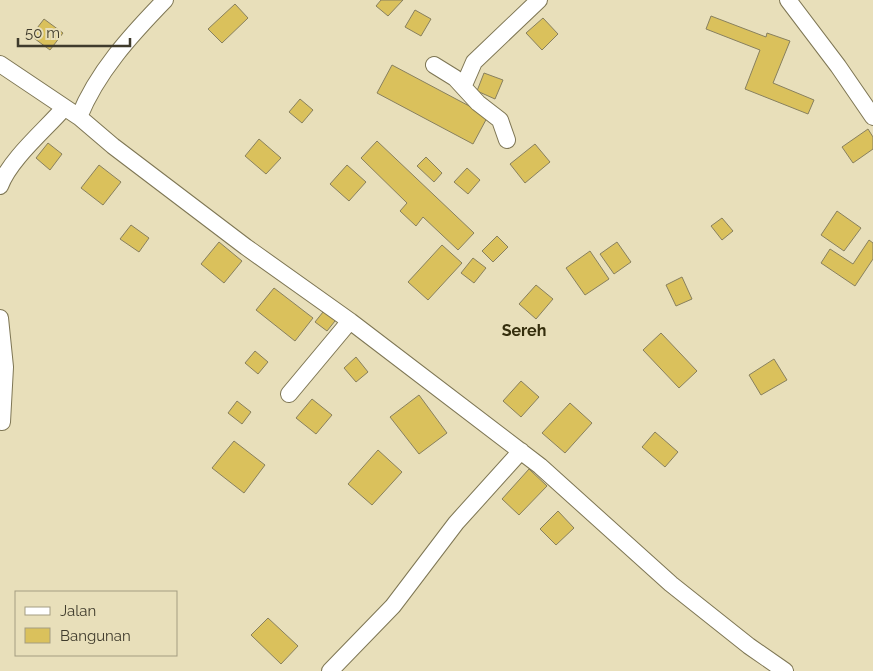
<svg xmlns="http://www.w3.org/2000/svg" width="873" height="671" font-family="Raleway,sans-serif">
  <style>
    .building { fill: #dac15c; stroke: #88805e }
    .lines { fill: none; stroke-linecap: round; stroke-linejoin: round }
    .street-casing { stroke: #7e7654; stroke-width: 18 }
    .street { stroke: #fff; stroke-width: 16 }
    .labels { text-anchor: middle; stroke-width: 4; stroke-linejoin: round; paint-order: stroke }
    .neighbourhood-label { font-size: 16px; font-weight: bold; fill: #352e0d; stroke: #e8dfba }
  </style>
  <rect width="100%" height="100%" fill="#e8dfba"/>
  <path class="building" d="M381,0H403L388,16L376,6Z
    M235,4L248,18L222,43L208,29Z
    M415,10L431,19L421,36L405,27Z
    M711,16L766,37L767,33L790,41L773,83L814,100L808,114L745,89L760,50L706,29Z
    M543,18L558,34L542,50L526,33Z
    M44,19L63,33L50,50L31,36Z
    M392,65L488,116L473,144L377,93Z
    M484,73L503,80L495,99L477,91Z
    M300,99L313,110L302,123L289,112Z
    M868,129L873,137V149L853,163L842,147Z
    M259,139L281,158L266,174L245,156Z
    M377,141L474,233L458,250L423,217L416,226L400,211L407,203L361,158Z
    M48,143L62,154L50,170L36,158Z
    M535,144L550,162L525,183L510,164Z
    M426,157L442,173L434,182L417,166Z
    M99,165L121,182L103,205L81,188Z
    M347,165L366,182L349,201L330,184Z
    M467,168L480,180L468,194L454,182Z
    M837,211L861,228L844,251L821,235Z
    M722,218L733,231L722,240L711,226Z
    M131,225L149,238L139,252L120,239Z
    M497,236L508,247L493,262L482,251Z
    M869,240L873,243V259L855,286L821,263L830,249L853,264Z
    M219,242L242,261L224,283L201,264Z
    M617,242L631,262L614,274L600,254Z
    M442,245L462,263L428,300L408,282Z
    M590,251L609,279L585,295L566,268Z
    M473,258L486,268L474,283L461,273Z
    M682,277L692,299L676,306L666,285Z
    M536,285L553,299L536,319L519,304Z
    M274,288L313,318L295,341L256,310Z
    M327,307L339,316L327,331L315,322Z
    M661,333L697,371L679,388L643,350Z
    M255,351L268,362L258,374L245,363Z
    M356,357L368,372L356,382L344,368Z
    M774,359L787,380L761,395L749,375Z
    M521,381L539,397L521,417L503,401Z
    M419,395L447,433L419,454L390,417Z
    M312,399L332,415L316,434L296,418Z
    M237,401L251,412L242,424L228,413Z
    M570,403L592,423L565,453L542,433Z
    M655,432L678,452L665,467L642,447Z
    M234,441L265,465L244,493L212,468Z
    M378,450L402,472L372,505L348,484Z
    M529,469L547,486L519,515L502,499Z
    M558,511L574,528L556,545L540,529Z
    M268,618L298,646L281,664L251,635Z"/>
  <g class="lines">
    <defs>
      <path id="street" d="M788,0L838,66L873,117
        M0,64L79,117L113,146L246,247L350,321L540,466L671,584L749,646L785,671
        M434,65L455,78L478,103L500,120L507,140
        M464,85L474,62L539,0
        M79,117C97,72 131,35 165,0
        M0,186C10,159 45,130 64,108
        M0,318L5,367L2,422
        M289,394L350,321
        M330,671L393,606L456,523L521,451"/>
    </defs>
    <use href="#street" class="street-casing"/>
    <use href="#street" class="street"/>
  </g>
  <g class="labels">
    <g class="neighbourhood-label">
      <text x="524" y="336">Sereh</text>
    </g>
  </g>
  <rect x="15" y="591" width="162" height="65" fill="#e8dfba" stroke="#a49d81"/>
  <rect x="25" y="607" width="25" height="8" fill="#ffffff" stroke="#a49d81"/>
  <text x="60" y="616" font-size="15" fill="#3f3b2c">Jalan</text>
  <rect x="25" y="628" width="25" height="15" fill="#dac15c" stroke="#a49d81"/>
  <text x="60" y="641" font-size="15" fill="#3f3b2c">Bangunan</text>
  <path d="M18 38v8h112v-8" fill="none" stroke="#3f3b2c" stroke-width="2.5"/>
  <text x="25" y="38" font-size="15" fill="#3f3b2c" stroke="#e8dfba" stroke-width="4" paint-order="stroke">50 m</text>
</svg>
